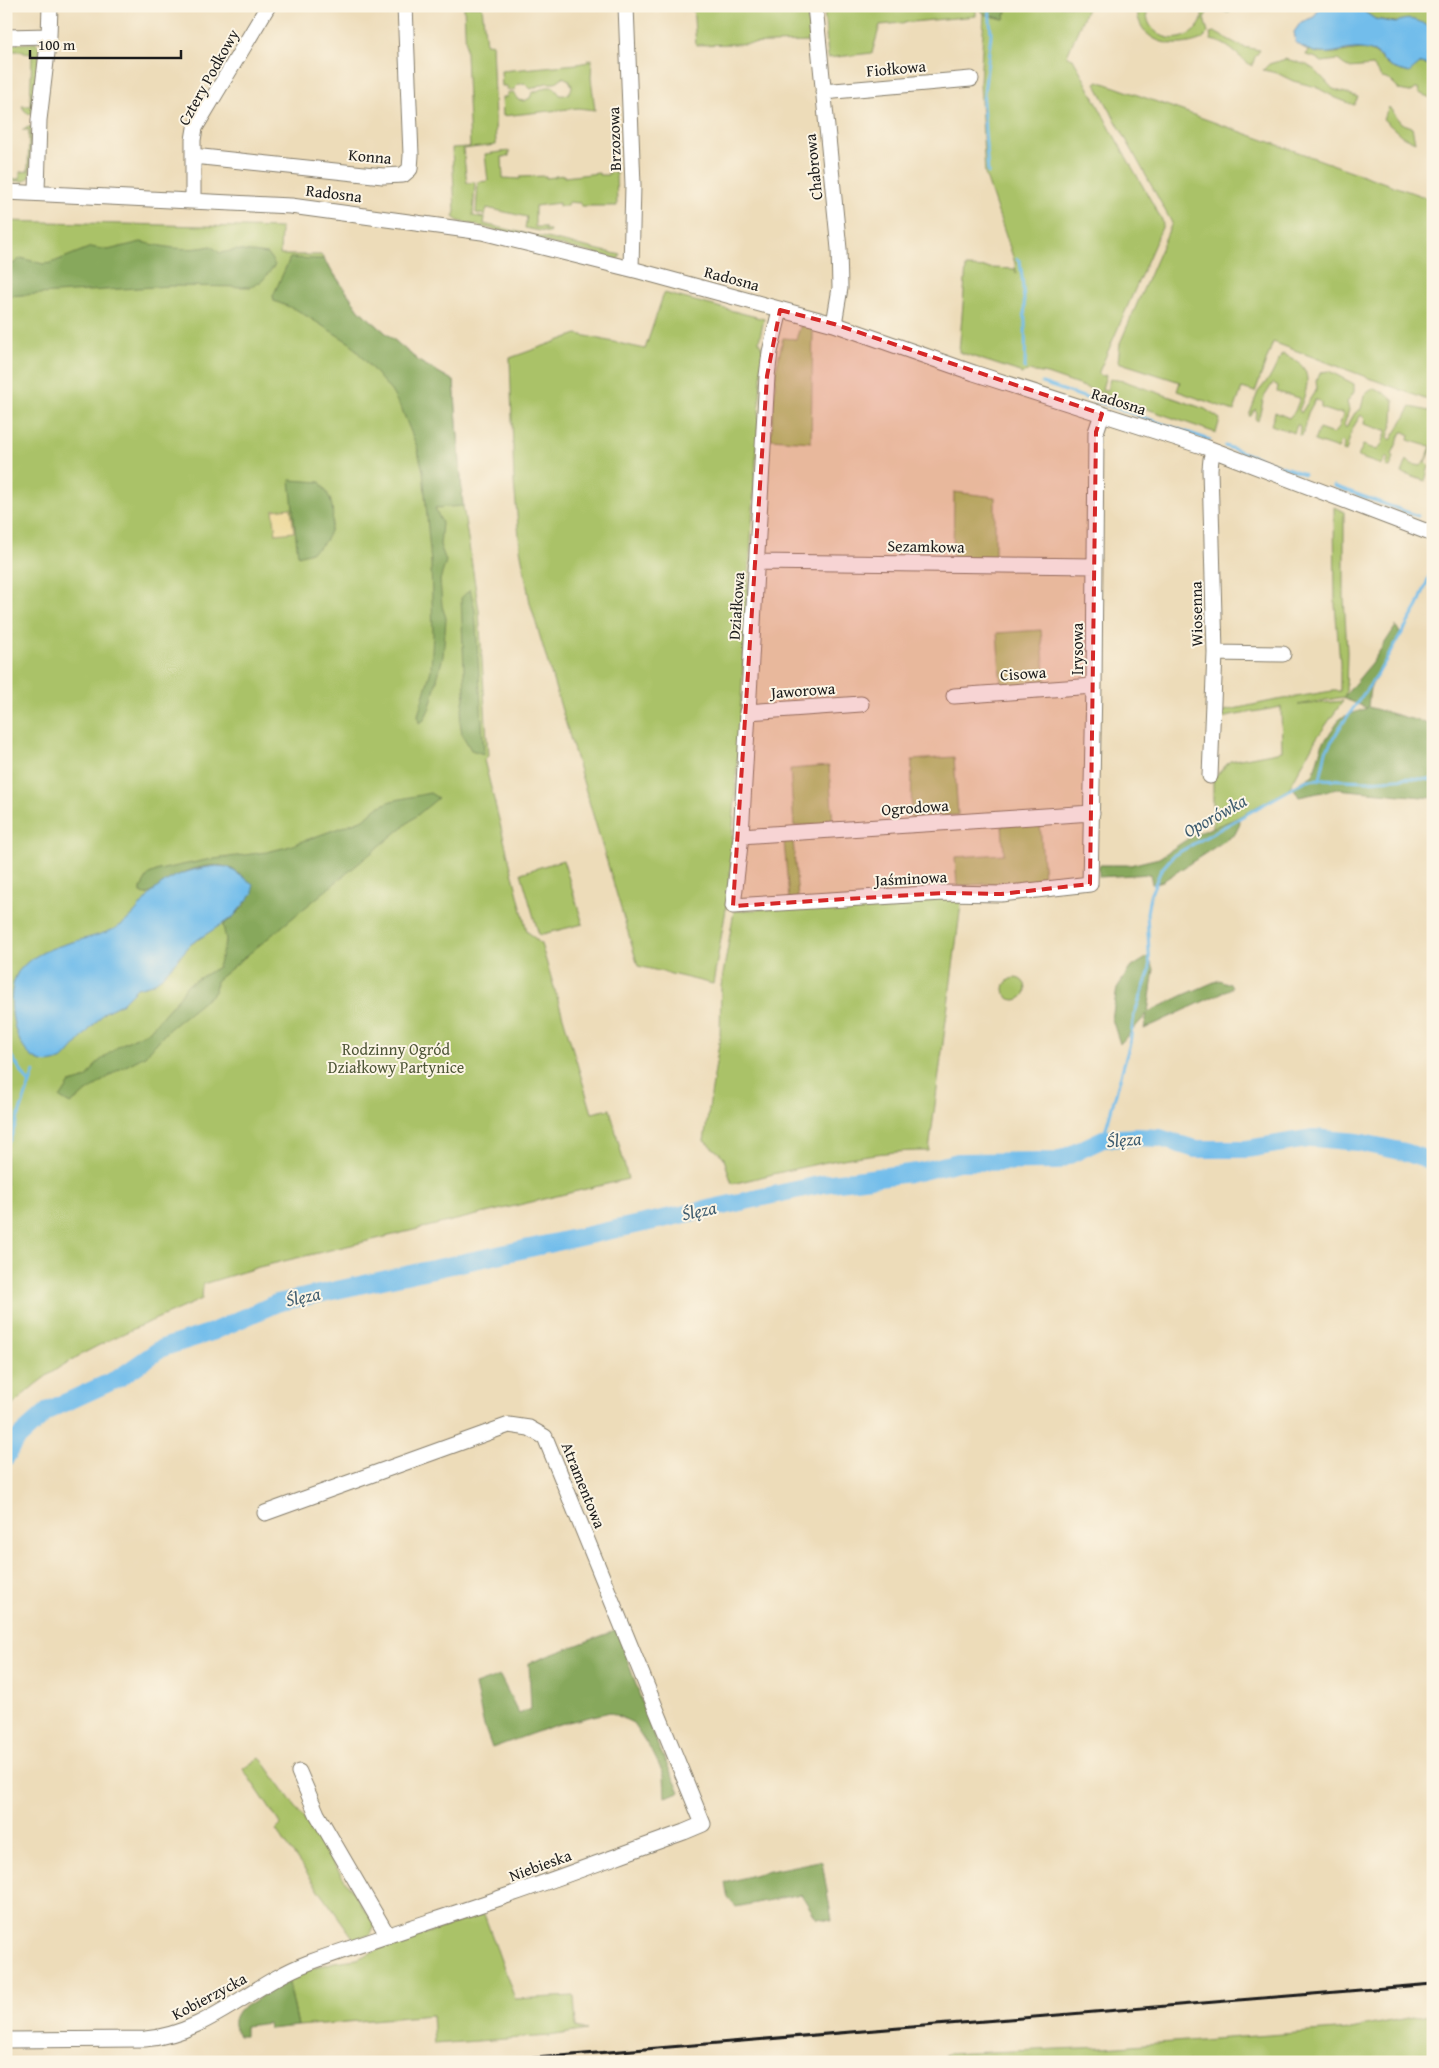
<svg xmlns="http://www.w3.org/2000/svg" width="1439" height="2068" font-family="'Gentium Book Plus',serif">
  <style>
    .green { fill: #aac268; stroke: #636f42 }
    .forest { fill: #87a85c; stroke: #52623c }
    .sand { fill: #eeda9e; stroke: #857b5d }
    .water { fill: #72bdeb; stroke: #476c84 }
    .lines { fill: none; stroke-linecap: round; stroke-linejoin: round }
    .stream { stroke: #72bdeb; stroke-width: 3 }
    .river { stroke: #72bdeb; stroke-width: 18 }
    .minor-casing { stroke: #847c6a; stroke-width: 17 }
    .minor { stroke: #fff; stroke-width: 15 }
    .rail { stroke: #1c1c1c; stroke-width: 3 }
    .marked { fill: #d62828; fill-opacity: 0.2; stroke: #d62828; stroke-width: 4; stroke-dasharray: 10 6; stroke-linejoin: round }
    .labels { text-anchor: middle; stroke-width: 4; stroke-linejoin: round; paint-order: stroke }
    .street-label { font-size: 16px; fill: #1c1c1c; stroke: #fcf5e5 }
    .park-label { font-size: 16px; fill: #4e5637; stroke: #fcf5e5 }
    .water-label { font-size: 18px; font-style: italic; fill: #3e5c6f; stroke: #fcf5e5 }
  </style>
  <rect width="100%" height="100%" fill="#fcf5e5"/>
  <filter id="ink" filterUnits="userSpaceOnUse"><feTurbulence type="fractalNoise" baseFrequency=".02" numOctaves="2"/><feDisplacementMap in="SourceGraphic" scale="10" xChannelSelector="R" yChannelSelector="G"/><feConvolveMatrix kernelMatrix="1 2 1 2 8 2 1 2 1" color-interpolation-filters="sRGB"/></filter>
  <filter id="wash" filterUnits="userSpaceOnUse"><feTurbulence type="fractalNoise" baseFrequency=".0096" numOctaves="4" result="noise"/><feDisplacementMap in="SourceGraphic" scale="20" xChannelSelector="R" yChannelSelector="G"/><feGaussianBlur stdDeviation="1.12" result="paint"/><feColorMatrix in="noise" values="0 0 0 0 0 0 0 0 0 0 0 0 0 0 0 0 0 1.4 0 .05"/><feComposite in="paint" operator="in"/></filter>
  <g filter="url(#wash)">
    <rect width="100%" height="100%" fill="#eddcb9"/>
    <path class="green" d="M464,6H482L486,44L492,43L496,145L463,149L467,183L475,182L473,216L485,218L484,224L621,255L618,259L458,221L453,217L455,212L452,148L470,147Z
      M693,6H774V11L807,9L810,42L696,45Z
      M891,6H976V16L880,25L872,53L828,58L824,9Z
      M1009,6H1088L1067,56L1073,58L1112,132L1162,220L1163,225L1098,374L1102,376L1106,375L1102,389L1107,390L1110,379L1124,381L1205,409L1220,419L1216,433L1047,374L1030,371L1021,374L1020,372L959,352L966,267L1015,269L1016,273L1015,263L985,174L980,83L984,14L1003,19Z
      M1137,6L1146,7C1147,14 1147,20 1150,25C1162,43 1184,42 1197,28C1199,25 1202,22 1202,18C1203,14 1201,10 1200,6H1232L1229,13L1217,9L1208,11L1204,18L1208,33L1202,39C1174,51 1136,43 1137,6Z
      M1356,6H1412L1433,13V31L1429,27L1375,19Z
      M1214,32L1243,47L1260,50L1255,57L1252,66C1237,56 1229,43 1211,40L1210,33Z
      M36,43L40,49L32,113L29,114L24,110L22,106H30L32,54L24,53V51H6V44Z
      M1364,49C1378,52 1378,57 1387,65C1391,68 1398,69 1403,71L1421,63L1430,65L1433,59V99L1419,93L1418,88L1410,92L1399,90C1396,84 1389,79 1382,78L1373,66L1348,68L1338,60L1322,62L1316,58L1306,55L1308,50C1327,58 1344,50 1364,49Z
      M592,59L591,78L595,110L578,108L503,116L502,97H507V93H514L518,100L524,101L530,98L532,93L546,87H554L560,95C567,96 571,93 572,86L569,80L563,77L555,83H546L531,89L524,83L517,85L514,90H507V86H502L501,71L577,64L588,62V60Z
      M1286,59L1307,65L1315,70L1333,89L1358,97L1354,105L1336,98L1316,87L1293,81L1277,73L1263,70L1269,64Z
      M1098,81L1433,200V402L1273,342L1255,392L1242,388L1234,411L1177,391L1180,382L1118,362L1120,343L1172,223L1095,83Z
      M1389,107L1401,123L1412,127L1415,142L1402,136L1383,119Z
      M31,126L30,177L25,181H6V179H20V172L28,171L29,130H22Z
      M509,151V156L502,157L503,178L520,179V177L546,176V178L555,177V176L564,175V177L599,173V175H608V173L616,172L617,206H581L580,203L568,202V206H559V203L535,206V227H545V230H550L549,233L525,228L527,217L487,208L485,215L476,213L478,182L488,181L485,154Z
      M6,221L281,228L280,255H321L360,311L420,362L454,381L463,506L479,611L488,756L484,760L527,931L541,944L592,1113L610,1109L628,1179L259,1267L203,1284L202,1299C138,1328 51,1358 6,1413Z
      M664,293L764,319L759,341L763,350L729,892L713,984L638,966L530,603L520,548L514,482L510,358L577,334L645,349Z
      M801,325L813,328L811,442L771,439L776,370L783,338L796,339Z
      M1282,354C1314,365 1310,384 1299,410L1301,413L1317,388L1316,381L1321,372L1329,371L1354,384V392L1347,402L1349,410L1344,425L1346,428L1355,413L1361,409L1364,395L1374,388L1386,394L1394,401L1393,421L1388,437L1391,440L1411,407L1433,412V446L1426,462L1429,466L1425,481L1402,473L1407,460L1411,464L1421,466L1426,460L1431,446L1424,445L1408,440L1409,435L1405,432H1402L1392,454L1394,457L1390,468L1386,467L1388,459L1386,457L1382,465L1358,457L1363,445L1377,450L1382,444L1387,430L1380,429L1364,424L1365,419L1361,415L1352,429L1346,452L1343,451L1344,443L1341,441L1338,449L1314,441L1319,429L1333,434L1339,427L1343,415L1342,413H1336L1321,408V402L1317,400H1315L1308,413L1302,436L1299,435L1300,428L1299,425H1297L1294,433L1271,425L1275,412L1289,418L1295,411L1300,398L1277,392L1278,386L1273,383L1264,397L1258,421L1255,419L1257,414L1255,409L1251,416H1249L1258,392L1271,376Z
      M954,492L995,497V559H953Z
      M1334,507L1344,512V597L1347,652L1346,692L1344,697L1298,705L1343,701L1316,739L1289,789L1213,831V779L1230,761L1282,751L1281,707L1220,718L1219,712L1272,701L1332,691H1340V662L1335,605Z
      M1041,630L1046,684L1001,687L997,633Z
      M954,757L958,815L911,818L912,760Z
      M829,766L833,824L794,826L790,769Z
      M1040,822L1044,880L957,886L955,857L1004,854L1002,825Z
      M793,840L798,898L789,899L784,841Z
      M563,860L583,924L539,935L521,873Z
      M962,897L929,1151C863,1150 795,1169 732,1184L723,1156L704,1141L720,1037L721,986L734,911Z
      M1004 989a11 11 0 1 1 22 0a11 11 0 1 1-22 0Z
      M260,1757L304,1819L375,1925L370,1935L354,1939L276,1830L281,1825L243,1769Z
      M484,1914L515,1999L574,1996L576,2028L587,2030L549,2036L434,2044L432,2015L298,2026L288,1979L308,1970L334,1962L357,1959L382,1948Z
      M1433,2013V2062H945L946,2054L1104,2047L1351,2029Z"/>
    <path class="forest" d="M978,6H1009L1004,19L984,14Z
      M141,242C165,247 186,252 211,246L220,253L236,250L268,254L275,265L262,281L251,287L170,286L6,296V261L13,264L21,258L43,264L51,263L91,247L108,250Z
      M290,258L323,259L360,311L420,362L454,381L463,506L435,508L442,523L440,545L446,561L440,580L442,606L446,618L443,656L430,707L424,720L419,723L418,715L431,670L433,634L431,563L423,471L417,447L402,410L391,391L350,343L297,310L274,301L273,296Z
      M290,480L320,482C323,487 328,493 330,499C336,515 332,540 316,549C311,553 304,554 298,556Z
      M470,589L475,610L484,754L471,750L462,734L460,721L465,692L461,598Z
      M1396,626L1401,635L1370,688L1368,707L1433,725V798L1337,789L1299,797L1293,787L1313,775L1322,745L1340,718L1367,708L1343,698L1371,664Z
      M430,793L438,798L216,981L215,992L169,1029L145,1056L118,1070L70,1104L60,1098L70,1083L87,1078L97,1063L120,1045L149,1031L180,996L186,986L218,967L226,940L223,925L233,917L246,904L243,876C238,874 232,868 227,867C205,862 182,872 164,883C157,888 153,893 145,895L141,893V888L149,874L159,870L206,860L267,852L287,847L364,819L376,808L391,801Z
      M1238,818L1240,824L1235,834L1163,881L1152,884L1150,874L1099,877V865H1130L1159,858L1195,834Z
      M1148,957L1154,969L1148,1012L1186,994L1219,980L1230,984L1232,988L1144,1029L1147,1014L1120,1044L1112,1019L1117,988L1130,968Z
      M617,1630L654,1737L680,1792L665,1797L664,1775L653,1753L633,1723L610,1712L556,1725L492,1748L484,1726L475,1685L500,1676L519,1714L531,1709L529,1663Z
      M819,1861L822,1862L832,1920L816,1918L801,1894L736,1907L728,1898L725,1883L760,1873Z
      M288,1979L298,2026L270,2029L269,2023L245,2026V2036H239C232,2025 232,2020 239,2010Z"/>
    <path class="sand" d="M291,508L294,532L276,534L273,510Z"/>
    <path class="water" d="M1321,6H1356L1375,19L1396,23C1407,15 1424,21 1433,31L1432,44L1427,54L1433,57L1430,65L1421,63L1409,73C1403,71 1392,69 1388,65C1382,60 1379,53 1371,51C1341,42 1329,66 1296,43L1294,32L1301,22L1314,17Z
      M217,866L228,867L253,884V893L233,917L191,944L162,977L152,984L137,988L121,1004L105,1012L64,1058C19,1083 0,1001 18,972C40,943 83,943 114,929C129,922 136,911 147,898C166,876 189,869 217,866Z"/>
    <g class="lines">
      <path class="stream" d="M988,173L983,103L991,34L989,6
        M1017,259L1020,261C1025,296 1026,333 1025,368
        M1042,383L1210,440
        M1225,446L1304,474
        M1334,486L1418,516
        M1320,779L1367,781L1411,778L1433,780
        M6,1048L29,1083
        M1103,1139L1130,1043L1134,1015L1150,970L1147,913L1150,896L1161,870L1174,855L1307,780L1320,779L1326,751L1340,727L1377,675L1418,606L1433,566
        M6,1144L10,1140L34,1072"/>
      <path class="river" d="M6,1457L17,1439L49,1410L119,1378L162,1348L212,1332L277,1303L823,1184L918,1172L958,1162L1057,1161L1103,1139L1137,1137L1160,1138L1195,1149H1247L1313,1138L1358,1142L1405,1152L1433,1162"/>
    </g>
  </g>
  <g filter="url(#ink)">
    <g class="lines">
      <defs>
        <path id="minor" d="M626,6L633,185L631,269
          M815,6L839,249L840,288L834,324
          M6,37L49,36
          M823,92L971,79
          M193,156L383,176L403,175L410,169L411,155L405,6
          M6,192L291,206L482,232L639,271L834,324L974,373L1205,447L1433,534
          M37,192L39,120L49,36L50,6
          M193,200V140L195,128L268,6
          M780,310L770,352L767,376L741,836L733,906L943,893L1001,894L1090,884L1094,686L1096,432L1102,414
          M756,562L1095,566
          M1215,653L1283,654
          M954,696L1094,686
          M747,712L861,704
          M1210,776L1215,653L1210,469L1211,459L1214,451
          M741,836L1092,813
          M299,1772L317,1814L388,1936
          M6,2040L145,2039C207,2034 252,1984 308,1963C375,1939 442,1918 509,1895C567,1875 625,1853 684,1832L703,1824L545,1437L529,1428L509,1425L265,1513"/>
      </defs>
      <use href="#minor" class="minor-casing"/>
      <use href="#minor" class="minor"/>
      <path class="rail" d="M488,2062L1433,1984"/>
    </g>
  </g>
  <path class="marked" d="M780,310L834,324L1102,414L1096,432L1090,884L1001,894L943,893L733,906L767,376Z"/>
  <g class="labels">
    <g class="street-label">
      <text transform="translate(896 68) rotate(-5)" y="6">Fiołkowa</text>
      <text transform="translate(208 77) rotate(-61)" y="6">Cztery Podkowy</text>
      <text transform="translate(614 139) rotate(-92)" y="6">Brzozowa</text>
      <text transform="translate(370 156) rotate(5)" y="6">Konna</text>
      <text transform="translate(813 167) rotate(-96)" y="6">Chabrowa</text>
      <text transform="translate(334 193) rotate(7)" y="6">Radosna</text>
      <text transform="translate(732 278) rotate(15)" y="6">Radosna</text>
      <text transform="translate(1119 401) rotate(18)" y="6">Radosna</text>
      <text transform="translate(926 546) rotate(1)" y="6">Sezamkowa</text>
      <text transform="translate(736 606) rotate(-86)" y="6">Działkowa</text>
      <text transform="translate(1196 614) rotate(-91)" y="6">Wiosenna</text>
      <text transform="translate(1077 649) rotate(-90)" y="6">Irysowa</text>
      <text transform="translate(1023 673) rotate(-4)" y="6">Cisowa</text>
      <text transform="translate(803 690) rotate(-4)" y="6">Jaworowa</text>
      <text transform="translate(915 807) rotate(-4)" y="6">Ogrodowa</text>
      <text transform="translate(911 878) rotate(-3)" y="6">Jaśminowa</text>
      <text transform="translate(584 1485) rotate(68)" y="6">Atramentowa</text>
      <text transform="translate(540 1865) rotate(-20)" y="6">Niebieska</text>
      <text transform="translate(209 1996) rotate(-28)" y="6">Kobierzycka</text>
    </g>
    <g class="park-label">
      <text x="396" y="1055">Rodzinny Ogród<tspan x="396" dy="18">Działkowy Partynice</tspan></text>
    </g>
    <g class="water-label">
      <text transform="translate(1215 816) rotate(-29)" y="6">Oporówka</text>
      <text transform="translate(1124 1140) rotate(-4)" y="6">Ślęza</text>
      <text transform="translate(699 1211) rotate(-12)" y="6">Ślęza</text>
      <text transform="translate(303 1297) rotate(-12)" y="6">Ślęza</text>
    </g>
  </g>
  <rect width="1439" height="2068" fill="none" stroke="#fcf5e5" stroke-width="25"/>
  <path d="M30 50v8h151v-8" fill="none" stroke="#1c1c1c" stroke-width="2.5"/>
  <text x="38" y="50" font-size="15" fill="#1c1c1c" stroke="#fcf5e5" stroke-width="4" paint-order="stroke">100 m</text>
</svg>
